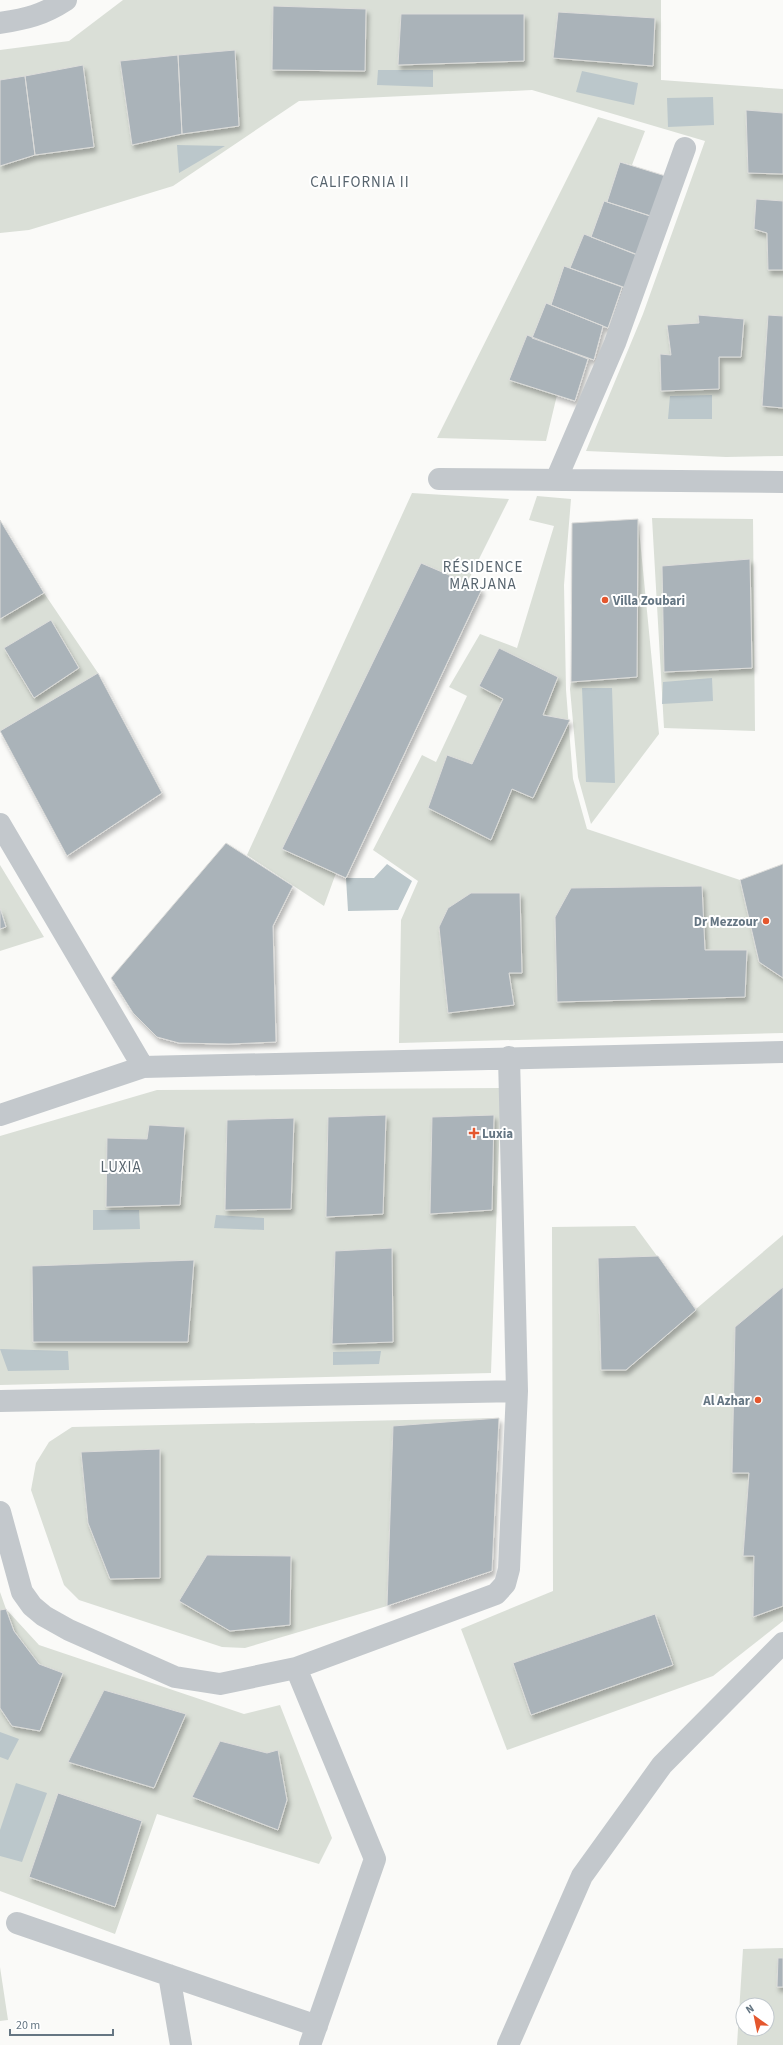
<svg xmlns="http://www.w3.org/2000/svg" width="783" height="2045" font-family="'Source Sans 3',sans-serif">
  <style>
    .green { fill: #dadfd7; fill-rule: evenodd }
    .water { fill: #bbc7cb }
    .building { fill: #aab3b9; stroke: #dcdcda; filter: url(#shadow) }
    .lines { fill: none; stroke-linecap: round; stroke-linejoin: round }
    .minor { stroke: #c3c8cc; stroke-width: 22 }
    .poi-dot { fill: #e4572e; stroke: #fff; stroke-width: 1.5 }
    .labels { text-anchor: middle; stroke-width: 4; stroke-linejoin: round; paint-order: stroke }
    .poi-label { font-size: 13px; font-weight: bold; fill: #657683; stroke: #fff; text-anchor: start }
    .quarter-label { font-size: 15px; letter-spacing: 1px; fill: #57646e; stroke: #fff }
  </style>
  <defs>
    <filter id="shadow"><feDropShadow dx="2.5" dy="4.5" stdDeviation="2" flood-color="#0004"/></filter>
  </defs>
  <rect width="100%" height="100%" fill="#fafaf8"/>
  <path class="green" d="M123,0H661V80L783,89V456L726,457L586,451L643,314L705,141L532,90L299,101L173,186L29,230L0,233V50L69,41Z
    M598,117L645,131L632,165L620,162L607,202L604,201L591,237L584,234L570,268L564,266L551,305L546,303L532,338L527,336L509,380L557,395L546,441L437,438Z
    M412,493L509,499L467,583L421,563L282,849L336,873L324,906L247,855Z
    M537,496L571,499L564,585L566,690L573,779L587,829L740,880L759,962L783,978V1033L399,1043L401,920L418,881L373,850L422,755L436,762L467,696L449,687L480,634L517,648L554,526L529,520Z
    M652,518L753,519L755,731L664,728Z
    M638,519L659,734L591,824L578,777L570,689L571,682Z
    M44,593L98,673L0,731V619Z
    M0,865L44,937L0,951Z
    M501,1088L491,1373L0,1385V1136L157,1090Z
    M635,1226L696,1309L783,1235V1621L713,1676L507,1750L461,1629L553,1591L552,1227Z
    M499,1418L492,1571L387,1606L245,1648L222,1647L79,1600L64,1585L31,1490L36,1463L49,1442L72,1427Z
    M0,1592L6,1609L39,1645L244,1714L280,1705L332,1838L319,1864L157,1814L115,1934L0,1891Z
    M783,1948V2045H737L743,1949ZM743,2005H767V2029H743Z
    M0,1967L8,2020L0,2021Z"/>
  <path class="water" d="M378,70H433V87L377,85Z
    M582,71L638,83L634,105L576,92Z
    M713,97L714,125L668,127L667,98Z
    M177,145L225,146L179,173Z
    M712,395V419H668L670,396Z
    M712,678L713,701L662,704L663,682Z
    M582,688H612L615,783L586,782Z
    M387,864L412,881L398,910L348,911L346,878H374Z
    M93,1210H139L140,1229L93,1230Z
    M216,1215L264,1218V1230L214,1228Z
    M0,1349L68,1351L69,1370L8,1371Z
    M381,1351L379,1364L333,1365V1352Z
    M0,1732L19,1739L8,1760L0,1757Z
    M16,1783L47,1793L22,1862L0,1856V1830Z"/>
  <path class="building" d="M273,6L366,9L365,71L272,70Z
    M558,12L655,18L653,66L553,58Z
    M401,14H524V61L398,65Z
    M235,50L239,126L182,134L178,55Z
    M178,55L182,134L132,145L120,61Z
    M83,65L94,147L35,155L25,76Z
    M25,76L35,155L0,166V80Z
    M746,110L783,113V174L748,173Z
    M620,162L672,178L657,218L607,202Z
    M756,199L783,201V270H768L767,233L754,229Z
    M604,201L653,217L641,256L591,237Z
    M584,234L637,255L626,288L570,268Z
    M564,266L622,287L608,328L551,305Z
    M546,303L603,326L594,360L532,338Z
    M698,315L744,319L741,357H719V389L661,391L660,354L671,355L667,325L699,323Z
    M768,315L783,316V408L762,406Z
    M527,335L588,359L575,401L509,380Z
    M638,519L637,677L571,682L572,523Z
    M0,520L44,593L0,619Z
    M750,559L752,668L664,672L662,566Z
    M421,563L482,589L346,878L282,849Z
    M51,620L79,668L34,698L4,648Z
    M499,648L558,677L543,715L570,720L533,798L512,789L491,840L428,808L447,755L472,764L503,699L479,686Z
    M98,673L162,793L67,856L0,731Z
    M226,843L293,886L273,926L276,1042L229,1044L179,1043L157,1037L133,1013L111,978Z
    M783,864V978L759,962L740,880Z
    M702,886L705,950H747L745,997L557,1002L555,917L571,888Z
    M471,893H520L522,973H509L514,1005L448,1013L439,927L448,908Z
    M0,908L6,927L0,929Z
    M386,1115L383,1214L326,1217L328,1117Z
    M494,1115L492,1210L430,1214L432,1117Z
    M294,1118L291,1209L225,1210L227,1120Z
    M149,1125L185,1127L180,1205L106,1207L107,1138L147,1139Z
    M392,1248L393,1342L332,1344L335,1251Z
    M658,1256L696,1310L626,1370H601L598,1258Z
    M194,1260L188,1342H33L32,1266Z
    M783,1287V1606L753,1617L754,1556H743L749,1473H732L735,1327Z
    M499,1418L492,1571L387,1606L393,1426Z
    M160,1449V1578L110,1579L88,1523L81,1452Z
    M207,1555L291,1556L290,1625L230,1631L179,1601Z
    M6,1609L14,1631L39,1664L63,1673L40,1731L12,1726L0,1708V1610Z
    M655,1614L673,1665L531,1715L513,1663Z
    M104,1690L186,1714L154,1788L68,1762Z
    M220,1741L267,1753L278,1750L287,1800L278,1830L192,1797Z
    M58,1793L142,1821L115,1907L29,1877Z
    M778,1958H783V1987H777Z"/>
  <g class="lines">
    <path class="minor" d="M0,23C26,19 43,15 66,0
      M439,479L783,482
      M556,480L615,343L685,148
      M0,824L143,1067
      M0,1115L143,1067L783,1052
      M0,1401L517,1391
      M0,1512L22,1592L32,1606L44,1616L69,1630L175,1677L220,1684L296,1668L496,1594L505,1584L509,1569L517,1391L509,1057
      M296,1668L375,1859L310,2045
      M17,1923L317,2026
      M169,1975L181,2045
      M508,2045L582,1876L662,1765L783,1643"/>
  </g>
  <g class="poi-dot">
    <circle cx="605" cy="600" r="4"/>
    <circle cx="766" cy="921" r="4"/>
    <path d="M472 1127h4v4h4v4h-4v4h-4v-4h-4v-4h4z"/>
    <circle cx="758" cy="1400" r="4"/>
  </g>
  <g class="labels">
    <g class="poi-label">
      <text x="613" y="605">Villa Zoubari</text>
      <text x="758" y="926" text-anchor="end">Dr Mezzour</text>
      <text x="482" y="1138">Luxia</text>
      <text x="750" y="1405" text-anchor="end">Al Azhar</text>
    </g>
    <g class="quarter-label">
      <text x="360" y="187">CALIFORNIA II</text>
      <text x="483" y="572">RÉSIDENCE<tspan x="483" dy="17">MARJANA</tspan></text>
      <text x="121" y="1172">LUXIA</text>
    </g>
  </g>
  <g transform="translate(755 2017) rotate(327)"><circle r="19" fill="#ffffff" stroke="#c1c8cd"/>
  <path d="M0-3L7 15L0 10L-7 15Z" fill="#e4572e"/>
  <text y="-6" font-size="11" font-weight="bold" text-anchor="middle" fill="#657683">N</text>
  </g>
  <path d="M10 2029v6h103v-6" fill="none" stroke="#657683" stroke-width="2"/>
  <text x="16" y="2029" font-size="12" fill="#657683" stroke="#ffffff" stroke-width="3" paint-order="stroke">20 m</text>
</svg>
